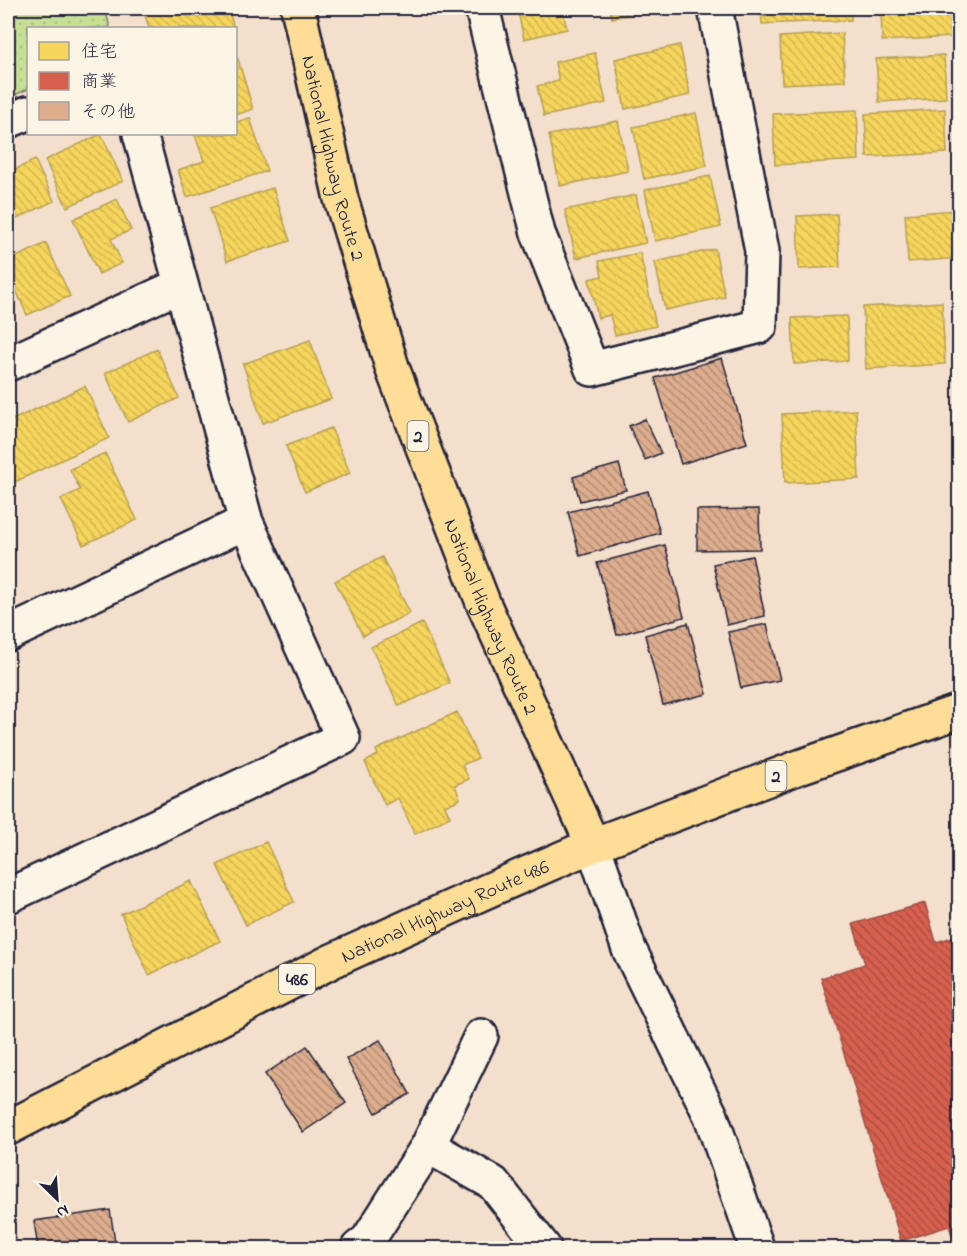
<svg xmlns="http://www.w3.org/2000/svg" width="967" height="1256" font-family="'Indie Flower','Klee One',sans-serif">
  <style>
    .park { fill: url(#park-dots); stroke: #748068; stroke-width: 1.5 }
    .homes { fill: url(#homes-back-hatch); stroke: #b69f52; stroke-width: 1.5 }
    .shops { fill: url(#shops-back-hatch); stroke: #a04d48; stroke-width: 1.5 }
    .building { fill: url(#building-back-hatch); stroke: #22223b; stroke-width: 1.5 }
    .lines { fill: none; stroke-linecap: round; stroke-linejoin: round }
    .minor-casing { stroke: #22223b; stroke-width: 38 }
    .tertiary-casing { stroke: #22223b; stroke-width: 38 }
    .trunk-casing { stroke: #22223b; stroke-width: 38 }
    .minor { stroke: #fcf5e5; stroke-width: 33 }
    .tertiary { stroke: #fcf5e5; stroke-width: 33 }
    .trunk { stroke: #fedd96; stroke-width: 33 }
    .labels { text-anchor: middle; stroke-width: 6; stroke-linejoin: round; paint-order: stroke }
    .shield { fill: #fcf5e5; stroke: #63616e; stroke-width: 1.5 }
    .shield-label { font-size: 18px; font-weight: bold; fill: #22223b }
    .street-label { font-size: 20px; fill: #22223b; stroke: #fcf5e5 }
  </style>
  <defs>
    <pattern id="park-dots" width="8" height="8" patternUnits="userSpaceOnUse" patternTransform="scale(1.5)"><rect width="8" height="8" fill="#c7df94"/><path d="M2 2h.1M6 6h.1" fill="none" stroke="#abbf80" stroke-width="1.8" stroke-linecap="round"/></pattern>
    <pattern id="homes-back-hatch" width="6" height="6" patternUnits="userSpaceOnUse" patternTransform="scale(1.5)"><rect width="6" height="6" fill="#f6d55c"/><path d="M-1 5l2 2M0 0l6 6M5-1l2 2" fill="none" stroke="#d3b751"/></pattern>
    <pattern id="shops-back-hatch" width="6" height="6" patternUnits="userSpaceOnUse" patternTransform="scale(1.5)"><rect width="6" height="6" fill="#d6604d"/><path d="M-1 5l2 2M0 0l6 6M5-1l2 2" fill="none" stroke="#ad4f41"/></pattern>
    <pattern id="building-back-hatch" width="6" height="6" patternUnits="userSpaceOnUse" patternTransform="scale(1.5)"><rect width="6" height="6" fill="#ddad8e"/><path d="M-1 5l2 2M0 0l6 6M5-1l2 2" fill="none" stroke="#b38c75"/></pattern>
  </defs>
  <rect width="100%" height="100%" fill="#f3dfcb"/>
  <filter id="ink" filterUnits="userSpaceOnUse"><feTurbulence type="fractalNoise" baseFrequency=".0167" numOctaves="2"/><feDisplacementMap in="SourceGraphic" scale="12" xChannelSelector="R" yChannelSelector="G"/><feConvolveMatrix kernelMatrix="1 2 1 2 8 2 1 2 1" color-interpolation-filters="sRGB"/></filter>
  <g filter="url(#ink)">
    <path class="park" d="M8,8H105L110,28H28V89L8,98Z"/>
    <path class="homes" d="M143,8H228L234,28H149Z
      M517,8H562L567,29L524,39Z
      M610,8H661L612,18Z
      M761,8H851V20L762,24Z
      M881,8H951L952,37L882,41Z
      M842,33L845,81L782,84L780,37Z
      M680,45L690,95L625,109L615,59Z
      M595,53L606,103L544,116L537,86L559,81L555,62Z
      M944,55L946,98L879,102L876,59Z
      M238,59L253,109L236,115V60Z
      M945,109L947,153L867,157L865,114Z
      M857,110L859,160L775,165L773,114Z
      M696,113L707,166L644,179L633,127Z
      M250,118L267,171L187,197L178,170L204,161L195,135L236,134V122Z
      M618,121L628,171L560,186L549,135Z
      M101,134L123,181L67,207L45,160Z
      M35,160L54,201L8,223V173Z
      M710,176L721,227L655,241L645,190Z
      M273,188L290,241L227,261L210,208Z
      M636,195L646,243L576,258L565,210Z
      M117,199L131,230L111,239L122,263L99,274L73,219Z
      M957,210L960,258L908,262L905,214Z
      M837,214L840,267L799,269L797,216Z
      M46,243L70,296L27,315L8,272V261Z
      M715,249L725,297L665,310L655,262Z
      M640,253L656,326L615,335L610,315L598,318L589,279L602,276L599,261Z
      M942,302L945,364L866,369L863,307Z
      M847,316L848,361L794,364L792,318Z
      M310,340L331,399L263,423L243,364Z
      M157,349L179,398L128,422L105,373Z
      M85,386L109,438L8,485V422Z
      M856,410L859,479L785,483L782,414Z
      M331,428L350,473L305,492L286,446Z
      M105,453L137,520L83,545L61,499L80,490L70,469Z
      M382,557L410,613L363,636L335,581Z
      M422,623L450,683L399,706L371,647Z
      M457,712L478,758L462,765L469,779L455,785L460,799L445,806L450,817L415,834L398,798L385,805L365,762L378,755L376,750Z
      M266,842L294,902L246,925L217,865Z
      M191,881L220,941L149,975L121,914Z"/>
    <path class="shops" d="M925,903L936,942L960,935V1248H957L949,1226L901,1241L821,978L865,964L853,924Z"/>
    <path class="building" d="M722,358L747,443L681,464L655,378Z
      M645,419L661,453L645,460L629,426Z
      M619,464L626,490L580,501L573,477Z
      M648,491L660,533L580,556L568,512Z
      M759,509L760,549L697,550V510Z
      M665,545L684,617L617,635L597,563Z
      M752,556L765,616L727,625L713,564Z
      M688,623L707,694L663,705L645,635Z
      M767,624L780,680L741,688L728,632Z
      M380,1040L410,1094L376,1113L346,1059Z
      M307,1046L346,1103L303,1132L265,1074Z
      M110,1210L116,1248H38L34,1221Z"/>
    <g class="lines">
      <defs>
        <path id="minor" d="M482,8L538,233L592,369L760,326L762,251L715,8
          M8,121L28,113
          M8,364L181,285
          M8,634L246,522
          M8,896L343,738L246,522L140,134
          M428,1146L493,1183L544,1248
          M358,1248L368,1240L428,1146L481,1036"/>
        <path id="tertiary" d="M593,845L629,949L711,1116L757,1248"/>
        <g id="trunk">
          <path id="s1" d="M298,8L341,199L393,370L484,605L593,845"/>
          <path id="s2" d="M8,1128L332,961L489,890L593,845L802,766L960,711"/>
        </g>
      </defs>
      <use href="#minor" class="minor-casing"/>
      <use href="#tertiary" class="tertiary-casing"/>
      <use href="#trunk" class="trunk-casing"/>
      <use href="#minor" class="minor"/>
      <use href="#tertiary" class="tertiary"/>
      <use href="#trunk" class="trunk"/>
    </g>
  </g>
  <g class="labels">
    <g class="shield">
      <rect x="407.5" y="421" width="21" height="30" rx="4.5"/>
      <rect x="765.5" y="761" width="21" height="30" rx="4.5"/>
      <rect x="279" y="964" width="36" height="30" rx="4.5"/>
    </g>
    <g class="shield-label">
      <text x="418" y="442">2</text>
      <text x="776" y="782">2</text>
      <text x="297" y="985">486</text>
    </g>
    <g class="street-label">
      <text dy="7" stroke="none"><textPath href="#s1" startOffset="154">National Highway Route 2</textPath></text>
      <text dy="7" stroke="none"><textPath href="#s1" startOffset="640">National Highway Route 2</textPath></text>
      <text dy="7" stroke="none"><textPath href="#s2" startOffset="488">National Highway Route 486</textPath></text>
    </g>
  </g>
  <rect width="967" height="1256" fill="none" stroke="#fcf5e5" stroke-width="30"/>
  <rect x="15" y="15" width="937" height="1226" fill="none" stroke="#22223b" stroke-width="2" filter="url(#ink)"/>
  <rect x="27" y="27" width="210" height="108" fill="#fcf5e5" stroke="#a5a1a1" stroke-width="1.5"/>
  <rect x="39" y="42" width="30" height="18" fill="#f6d55c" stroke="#a5a1a1" stroke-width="1.5"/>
  <text x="81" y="57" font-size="18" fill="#22223b">住宅</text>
  <rect x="39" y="72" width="30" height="18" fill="#d6604d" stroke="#a5a1a1" stroke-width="1.5"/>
  <text x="81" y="87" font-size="18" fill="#22223b">商業</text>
  <rect x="39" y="102" width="30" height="18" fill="#ddad8e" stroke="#a5a1a1" stroke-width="1.5"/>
  <text x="81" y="117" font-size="18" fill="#22223b">その他</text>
  <g transform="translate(57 1199) rotate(155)" stroke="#fcf5e5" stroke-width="4.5" paint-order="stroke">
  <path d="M0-4.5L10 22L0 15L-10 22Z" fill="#22223b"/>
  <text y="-9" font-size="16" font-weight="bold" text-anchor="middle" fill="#22223b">N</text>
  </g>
</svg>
